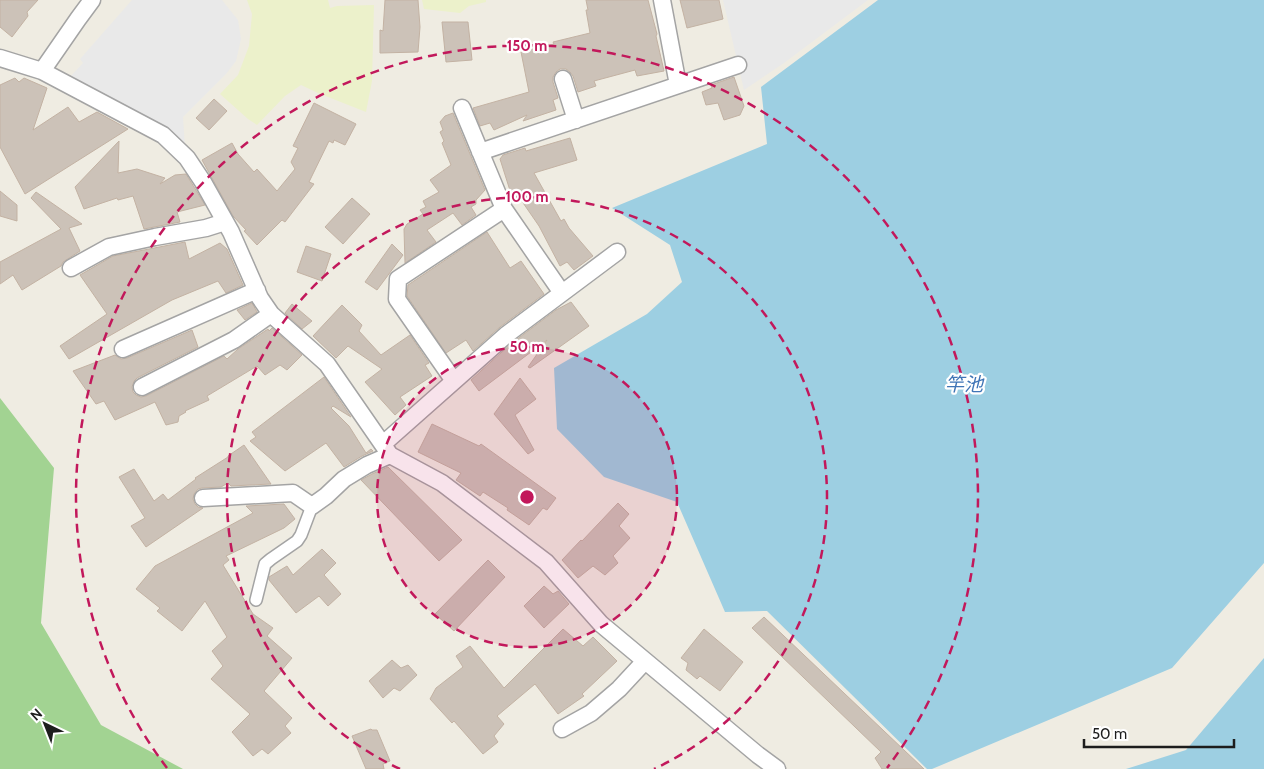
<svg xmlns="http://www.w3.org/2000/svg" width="1264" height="769" font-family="Cabin,'Noto Sans JP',sans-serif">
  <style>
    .farmland { fill: #ecf1cb }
    .forest { fill: #a2d392 }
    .parking { fill: #e9e9e9 }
    .water { fill: #9dcfe2 }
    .building { fill: #ccc2b8; stroke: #c3b2a3 }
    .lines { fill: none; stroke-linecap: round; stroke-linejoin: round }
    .pedestrian-casing { stroke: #a4a4a4; stroke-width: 14 }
    .minor-casing { stroke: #a4a4a4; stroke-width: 19 }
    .pedestrian { stroke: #fff; stroke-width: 11 }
    .minor { stroke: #fff; stroke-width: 16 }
    .ring { fill: none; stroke: #c2185b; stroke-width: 2.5; stroke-dasharray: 9 6 }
    .labels { text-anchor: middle; stroke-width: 4.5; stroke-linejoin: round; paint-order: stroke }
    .water-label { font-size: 19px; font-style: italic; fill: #4075b6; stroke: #fff }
    .centre { fill: #c2185b; stroke: #fff; stroke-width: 2.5 }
    .ring-label { font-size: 15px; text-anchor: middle; font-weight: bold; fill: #c2185b; stroke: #fff; stroke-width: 4.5; stroke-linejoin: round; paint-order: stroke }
  </style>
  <rect width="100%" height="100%" fill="#efece2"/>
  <path class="farmland" d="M247,0H328L330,8L337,6L374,5L372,81L366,112L318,93L301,85L285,96L257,125L248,119L220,94L238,75L249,46L252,14Z
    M422,0H486V2L469,6L460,13L424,9Z"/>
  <path class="forest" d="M0,398L54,468L41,623L101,725L183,769H0Z"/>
  <path class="parking" d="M132,0H222L238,20L241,39L236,61L226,74L183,117L185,147L70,77L83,63L80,59Z
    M723,0H868L784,63L744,90Z"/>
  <path class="water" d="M878,0H1264V563L1172,668L932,769H927L767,611L725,612L677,502L604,477L557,429L554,368L647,314L682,282L670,245L612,208L767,144L761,87Z
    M1264,658V769H1126L1186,750Z"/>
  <path class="building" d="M0,0H38L27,12L28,16L12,37L0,27Z
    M385,0H418L420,27L418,52L380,53V30L383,31Z
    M586,0H648L657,34L656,36L664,71L637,76L635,70L594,81L596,86L578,92L573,76L570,72L566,69H560L556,72L553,77V82L558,98L553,100L556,110L523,121L527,115L494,130L490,123L480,126L473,108L529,92L521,52L554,44L553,42L590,33L586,10H588Z
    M680,0H719L723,19L687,28Z
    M442,22H468L472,60L446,62Z
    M734,77L744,106L740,115L724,120L718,103L706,105L702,92L712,88L711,85Z
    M15,78L19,82L24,78L47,88L33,130L68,107L79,122L97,112L128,129L25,194L0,147V85Z
    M214,99L227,111L209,130L196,118Z
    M314,103L356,124L345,145L334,140L333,143L329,141L309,182L314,184L285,222L282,220L257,245L244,231L246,230L233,216L202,160L232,143L238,154L254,172L257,169L277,191L295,169L291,162L298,148L293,146Z
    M453,113L485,190L476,200V204L471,207L476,215L462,225L453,213L427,230L436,242L405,263L404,229L407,224L423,214L420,210L426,207L423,201L439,192L430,180L451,165L442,143L444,141L440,132L443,130L440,122L445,116Z
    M570,138L577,160L534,173L561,221L564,219L569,228L593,256L574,270L567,262L560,266L539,226L519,197L513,200L500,159L503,155L525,148L526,151Z
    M119,141L118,173L137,169L165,178L160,184L175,175L186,174L205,205L177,212L180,222L144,229L133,196L118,200L117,198L84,209L75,187Z
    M0,191L17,205V221L0,216Z
    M36,192L82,224L69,228L80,251L66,260L63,262L61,266L22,290L13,275L0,284V262L61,229L31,198Z
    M352,198L370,214L343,244L325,227Z
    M487,232L510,268L521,261L544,294L500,327L473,351L466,340L446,353L407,296L408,285Z
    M185,242L189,259L220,243L227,249L243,285L226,293L218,281L172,300L69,359L60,346L107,314L80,275L113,256Z
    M392,244L403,255L377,290L365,282Z
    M306,246L331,254L322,281L297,272Z
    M571,302L589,326L530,368L528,367L547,340L479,391L471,380L512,343L556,310Z
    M252,303L257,312L245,320L237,310Z
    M292,304L312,321L302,329L285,313Z
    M342,305L362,325L359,331L381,355L410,335L429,363L425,365L432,376L400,397L406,405L395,415L365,382L382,369L348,346L336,358L313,336Z
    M272,328L302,355L287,370L280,365L265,375L257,366L207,396L209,400L185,411L186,412L179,416L178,422L166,425L155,402L115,420L104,401L96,404L73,371L115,355L121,359L127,358L192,330L198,347L137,378L134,381L132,387L133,392L136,395L141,397L146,396L224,356L227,359L238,349L268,329L269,331Z
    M324,377L351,417L333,406L331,408L349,426L366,453L371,449L373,451L362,456L344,467L326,443L285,471L250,441L256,437L252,432Z
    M520,378L536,399L515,415L534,450L528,454L494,414Z
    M432,424L479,446L481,444L556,498L547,510L543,508L529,525L507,510L508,508L483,492L480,496L456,480L461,473L418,452Z
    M244,445L271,484L231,486L228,483L221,487L202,488L198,489L194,494L193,499L195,504L198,507L203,508L146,547L131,526L145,518L119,477L134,469L154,501L163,494L168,500L196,479L195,478L228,457V456Z
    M388,467L462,540L439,561L361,480L372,474Z
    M618,503L629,514L619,526L630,538L613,556L618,563L605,575L593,566L578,578L562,560L581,540L582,541Z
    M284,504L295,519L284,528L226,556L229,560L223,565L253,614L273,628L267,636L292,658L264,691L292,718L285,726L291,733L268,754L262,749L253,756L232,732L250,714L211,679L223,666L212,651L227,637L205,601L182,631L157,611L160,608L136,589L155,566L253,513L246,506Z
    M322,549L336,563L324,575L341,594L328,606L319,596L296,613L269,580V577L287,566L293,575Z
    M488,560L505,577L454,631L435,614Z
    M544,586L553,594L558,591L569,604L544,628L524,606Z
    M764,617L924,769H882L875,758L881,752L752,628Z
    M563,629L583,646L593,637L617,661L582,694L584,696L558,714L535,684L497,716L504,724L494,736L498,742L483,754L454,721L452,723L430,699L436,688L463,667L456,656L470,646L504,688Z
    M704,629L743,662L720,691L700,676L697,679L686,670L688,663L681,658Z
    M392,660L401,668L408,665L417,675L400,691L394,688L383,698L369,681Z
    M371,729L372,730H377L390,761L383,764L384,769H366L352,736Z"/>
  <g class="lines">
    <defs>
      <path id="pedestrian" d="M256,600L265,564L271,559L297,541L301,535L312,506"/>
      <path id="minor" d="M662,0L678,85
        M0,58L42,71L163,135L187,158L203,182L231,232L260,298L271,314L327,364L390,455L442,483L546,562L601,624L758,755L777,769
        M42,71L78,19L92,0
        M563,79L576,120
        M462,108L504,209L562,293
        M480,152L738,65
        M71,268L109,247L155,237L206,228L225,222
        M123,349L257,290
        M454,381L397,299L398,279L504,209
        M142,387L234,340L271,314
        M383,444L506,335L617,252
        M203,498L293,493L312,506L326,496L344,479L367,465L390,455
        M562,729L591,713L619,689L645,661"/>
    </defs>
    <use href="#pedestrian" class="pedestrian-casing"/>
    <use href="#minor" class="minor-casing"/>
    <use href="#pedestrian" class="pedestrian"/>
    <use href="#minor" class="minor"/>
  </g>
  <circle cx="527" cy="497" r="150" fill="#c2185b" fill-opacity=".12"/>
  <g class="ring">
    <circle cx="527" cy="497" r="150"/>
    <path d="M400 769A300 300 0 1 1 654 769"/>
    <path d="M167 768A451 451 0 1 1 887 768"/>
  </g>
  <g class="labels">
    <g class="water-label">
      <text x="964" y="391">竿池</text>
    </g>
  </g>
  <circle cx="527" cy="497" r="8" class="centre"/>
  <g class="ring-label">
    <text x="527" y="51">150 m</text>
    <text x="527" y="202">100 m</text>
    <text x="527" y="352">50 m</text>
  </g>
  <g transform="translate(45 724) rotate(317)" stroke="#ffffff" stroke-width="4" paint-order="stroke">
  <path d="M0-4L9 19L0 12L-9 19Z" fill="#1d1d1d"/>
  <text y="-8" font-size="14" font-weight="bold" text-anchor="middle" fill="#1d1d1d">N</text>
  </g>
  <path d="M1084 739v8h150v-8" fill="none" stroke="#1d1d1d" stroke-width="2.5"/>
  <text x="1092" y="739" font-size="15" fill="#1d1d1d" stroke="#ffffff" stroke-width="4" paint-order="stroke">50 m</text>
</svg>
